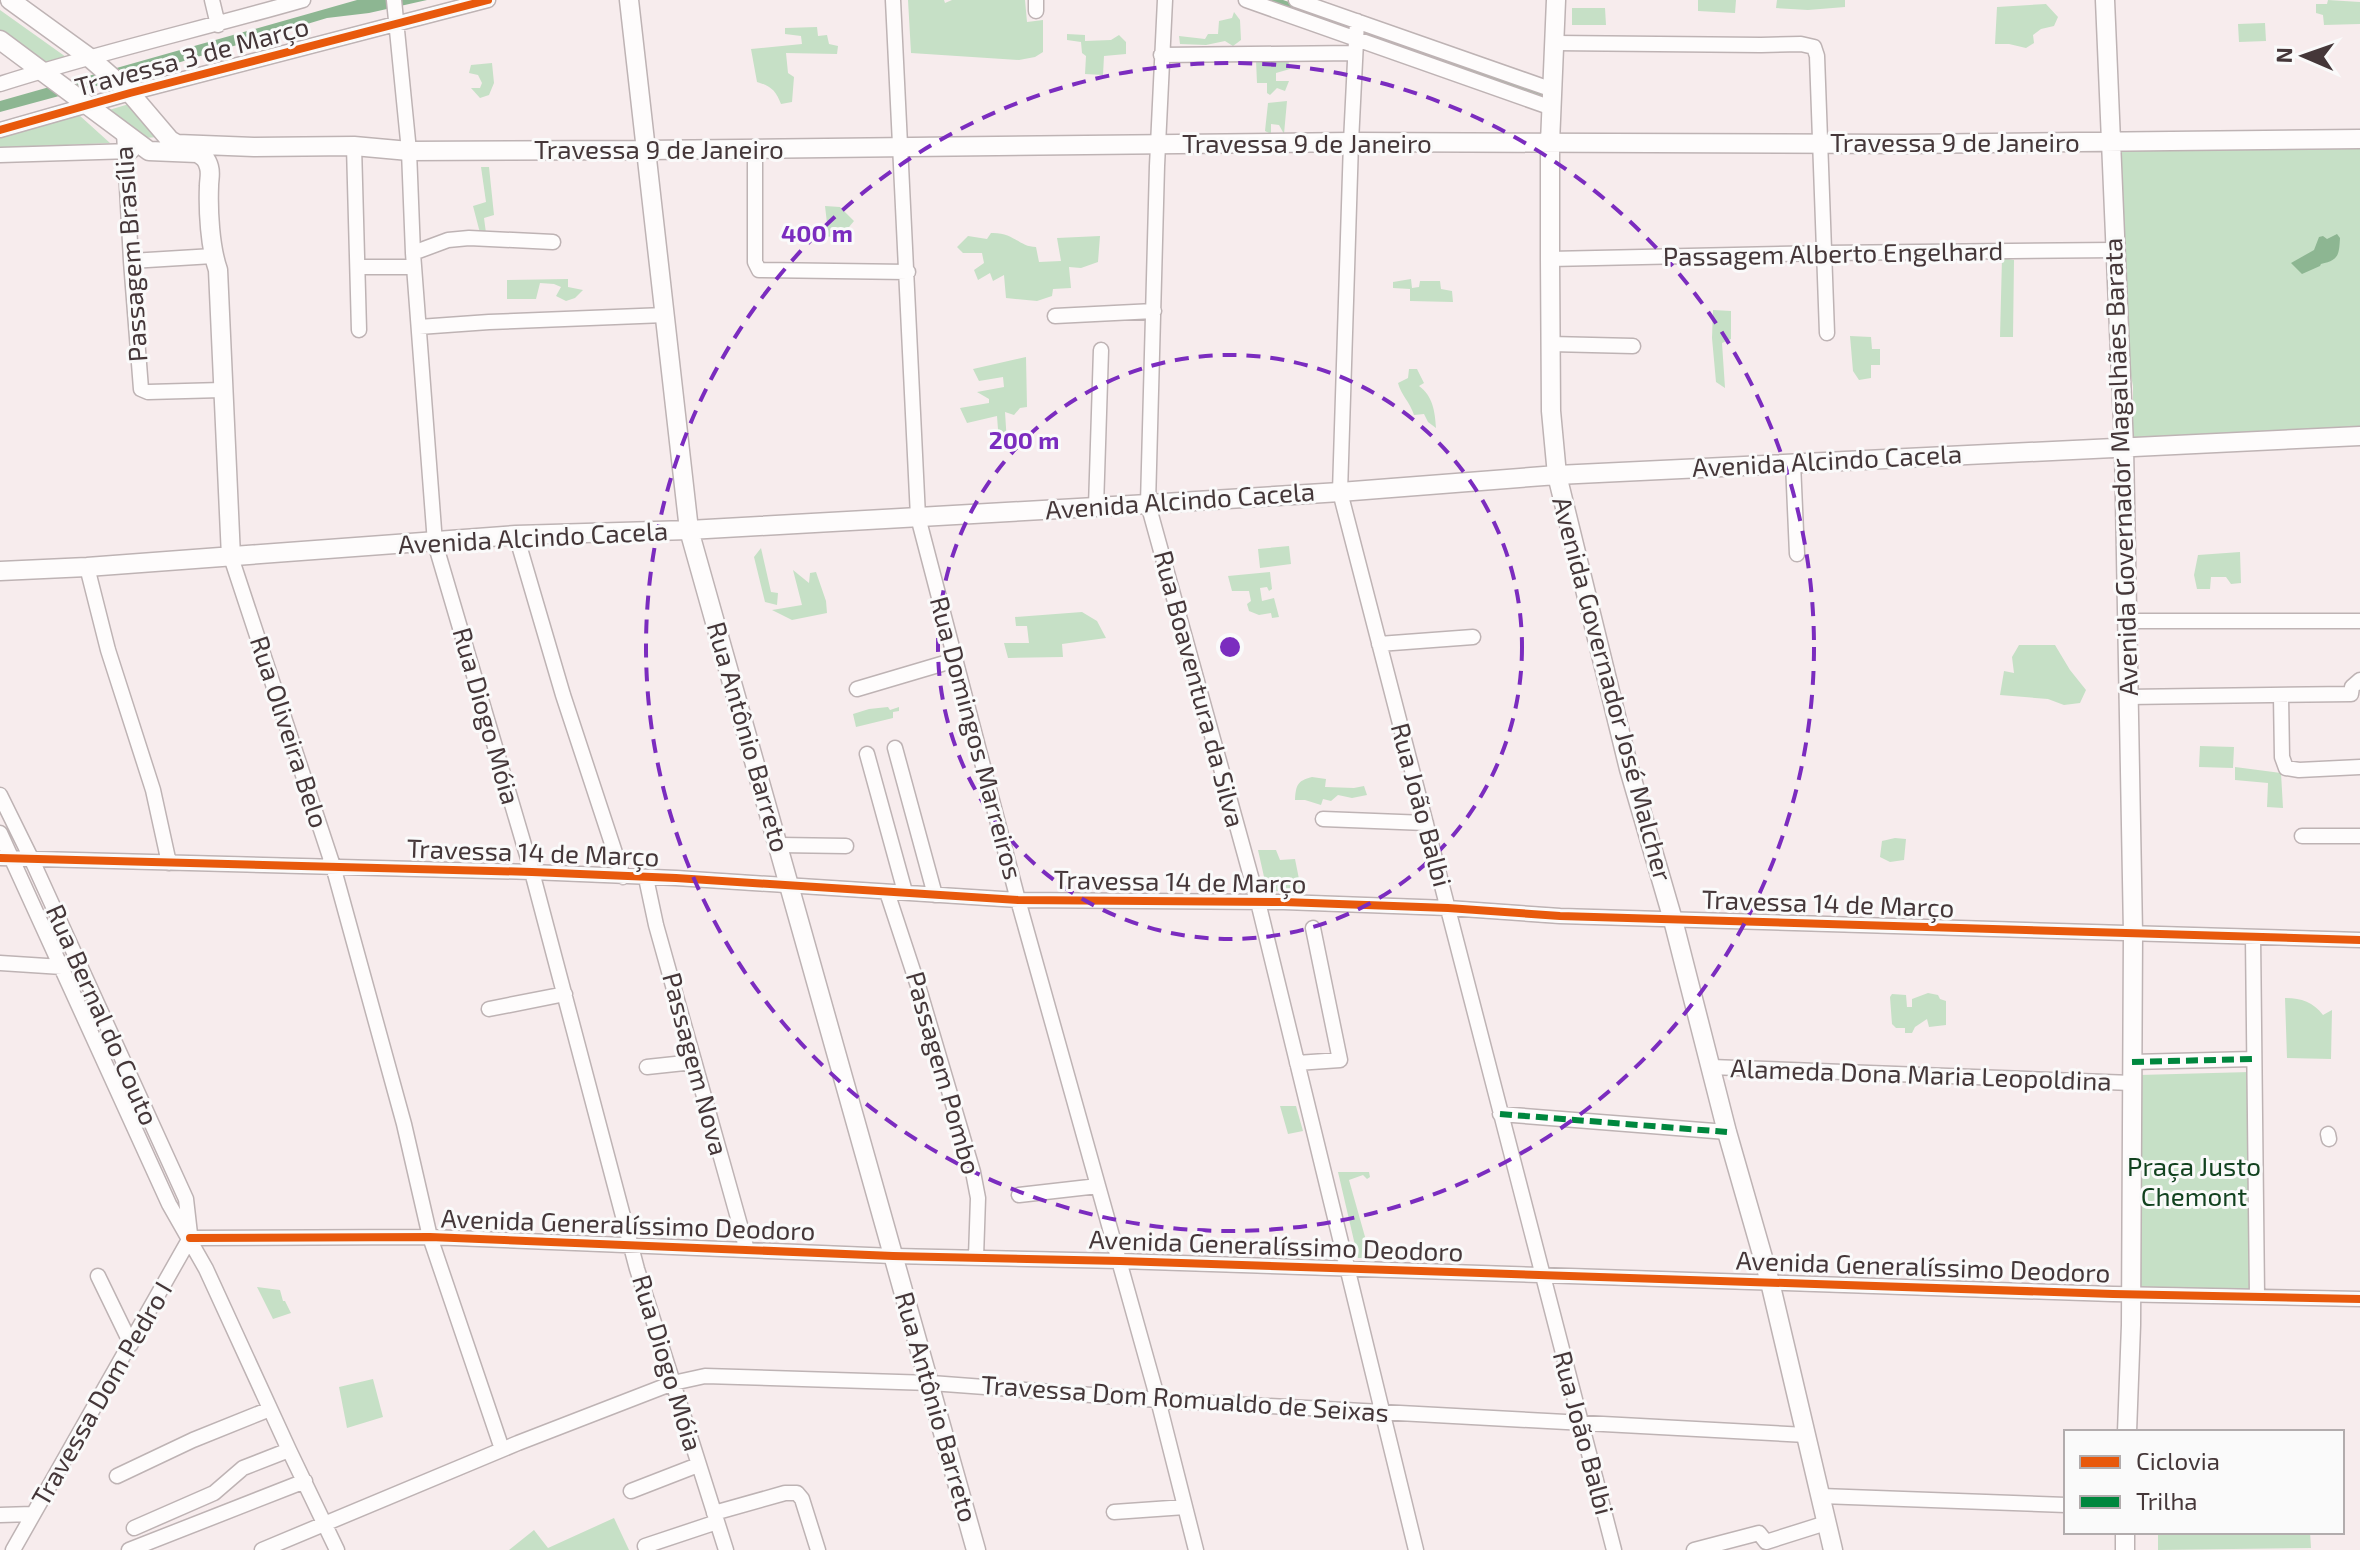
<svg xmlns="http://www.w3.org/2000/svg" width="2360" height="1550" font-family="'Exo 2',sans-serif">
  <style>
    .green { fill: #c6e0c6 }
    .water { fill: #8db692 }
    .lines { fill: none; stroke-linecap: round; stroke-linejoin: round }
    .minor-casing { stroke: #beb3b4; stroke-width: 17 }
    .major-casing { stroke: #beb3b4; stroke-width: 21 }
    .minor { stroke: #fefcfc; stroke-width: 14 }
    .major { stroke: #fefcfc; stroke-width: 18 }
    .quiet { stroke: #00873e; stroke-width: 6; stroke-dasharray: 12 6; stroke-linecap: butt }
    .cycleway-casing { stroke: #fafafa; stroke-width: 13 }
    .cycleway { stroke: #e8590c; stroke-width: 8 }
    .ring { fill: none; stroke: #7b2cbf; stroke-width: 4; stroke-dasharray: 14 10 }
    .labels { text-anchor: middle; stroke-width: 6; stroke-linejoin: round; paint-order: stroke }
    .street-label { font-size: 26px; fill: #453739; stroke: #fafafa }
    .park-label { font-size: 26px; fill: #12421f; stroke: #fafafa }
    .centre { fill: #7b2cbf; stroke: #fafafa; stroke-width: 4 }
    .ring-label { font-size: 24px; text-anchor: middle; font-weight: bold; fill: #7b2cbf; stroke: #fafafa; stroke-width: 6; stroke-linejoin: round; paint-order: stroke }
  </style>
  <rect width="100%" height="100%" fill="#f7eced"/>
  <path class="green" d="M908,0H944L945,3L952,0H1025L1027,22L1043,20V52L1035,57L1019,60L911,53Z
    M1698,0H1736L1735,13L1698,11Z
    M1777,0H1845V7L1808,10L1776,8Z
    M2328,0L2360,2V24L2324,25L2323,15L2316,13V4H2327Z
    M2046,4L2058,17L2054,26L2041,29L2033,35L2034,43L2026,48L2009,44H1995L1997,7Z
    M1572,8H1605L1606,25H1572Z
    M0,10L66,57L38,66L0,38Z
    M1234,12L1240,20L1241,40L1233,46L1225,41L1206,45L1180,44L1179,36L1205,39L1208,34H1218L1219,21L1232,18Z
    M2265,23L2266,41L2239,42L2238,24Z
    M817,27L818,36L827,35L829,44L838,46L837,54L786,53L788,73L794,77L792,102L781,104C776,91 771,86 757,82L751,49L802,44L801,36L785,34V28Z
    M1067,34L1085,35V41L1111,40L1119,35L1126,42V54L1104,56L1103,75L1085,74L1086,56L1082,53L1081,42L1067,40Z
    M1288,59L1290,69L1276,73V81H1289L1285,91L1277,88L1270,95L1267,93V83H1257L1256,60Z
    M492,63L494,83L489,95L480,98L471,88H480L482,83L478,75L469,73L471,65Z
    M1287,101L1284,134L1279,125L1271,124V134L1265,131L1268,103Z
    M129,104L159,137L144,138L109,110Z
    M79,115L110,143L0,148V137Z
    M2360,146V430L2133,440V386L2130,370L2121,149Z
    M481,167H489L494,215L484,218L486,233H480L473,206L486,202Z
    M825,206L840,207L854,221L840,238L824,236L827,223Z
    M991,233C1014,232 1019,247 1036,247L1039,262L1061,261L1057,238L1100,236L1098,262L1081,268L1069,267L1071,288L1053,289L1052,296L1037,301L1006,298L1004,275L993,281L990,273L978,280L974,270L984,263L982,253H963L957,247L968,236L987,239Z
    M2002,258L2014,260L2013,337H2000Z
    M568,279V287L583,290L575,298L566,301L556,296L561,287L554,284L540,283L536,299H507V280Z
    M1411,279L1412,288L1419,287L1420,281H1440L1441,289L1452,291L1453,302L1410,301V289L1393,288V282Z
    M1713,310L1731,311V339L1722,343L1725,388L1716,382L1712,338Z
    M1850,336L1871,337L1872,349H1880V365H1871V378L1859,380L1853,371Z
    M1026,357L1027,407L1020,408L1014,415L1005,412L1007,443H999L997,416L967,423L960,408L989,403V399L977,392L1004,387L1003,377L979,381L973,369Z
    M1409,369H1417L1424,383L1419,386C1433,396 1435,412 1436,428L1428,422L1424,414L1414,415C1410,402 1401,395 1398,383L1408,378Z
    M1289,546L1291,564L1260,568L1258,549Z
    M761,548L771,592L778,593L777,605L765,602L754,557Z
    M2240,552L2241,583L2231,584L2226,577H2211L2210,589H2197L2194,575L2198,555Z
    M793,570L809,583L810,573L816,572L826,601L827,613L792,620L772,610L802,605Z
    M1270,572L1272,589L1269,591L1267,587L1260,588L1262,601L1274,598L1279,617L1272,618L1271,613L1259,615L1249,611L1247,604L1251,601L1249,591H1232L1228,576Z
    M1082,612L1097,621L1106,638L1062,644L1063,657L1008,658L1004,643H1029L1027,626H1016L1015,617Z
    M2019,645H2055L2070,670L2086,690L2080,703L2064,705L2048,699L2000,695L2004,671L2014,673L2012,657Z
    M888,707L890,710L899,707V711L893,712V718L856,727L853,714L869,709Z
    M2200,746L2234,747L2233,768L2199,767Z
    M2235,767L2281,773L2283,808L2267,807L2268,783L2235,780Z
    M1312,777L1326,779L1325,787L1354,788L1364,786L1367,795L1352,798L1338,795L1331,801L1323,799L1321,805L1305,800H1295C1296,785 1297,781 1312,777Z
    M1895,838L1906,839L1904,860L1890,862L1880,857L1882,841Z
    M1258,850H1276L1280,860L1295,859L1302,894L1267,890Z
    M1928,993L1938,995L1940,999L1946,1001V1025L1929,1027L1927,1019L1915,1027L1912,1033H1905V1028H1896L1892,1024L1890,997L1892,994L1906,995L1907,1007H1912V999Z
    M2285,998C2301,998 2313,1002 2323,1015L2332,1010L2331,1059L2287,1058Z
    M2250,1072L2252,1290L2136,1291L2139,1075Z
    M1280,1106H1296L1303,1131L1288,1134Z
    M1338,1172H1369L1370,1177L1367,1179L1363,1175L1349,1180L1371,1258H1358Z
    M257,1287L280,1290L283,1301H285L291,1313L273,1319Z
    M373,1379L383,1417L347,1428L339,1387Z
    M614,1518L629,1550H509L534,1530L548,1548Z
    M2158,1532H2310L2311,1548L2158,1550Z"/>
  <path class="water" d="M357,0H427L369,13L327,18L144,73L0,112V101Z
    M1264,0H1283L1551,90V99Z
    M2337,234L2340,238C2339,255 2339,260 2321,264L2320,266L2302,274L2291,263L2314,250L2319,237L2323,236L2327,239Z"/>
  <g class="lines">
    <defs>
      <path id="minor" d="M212,0L218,25
        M394,0L409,151L413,253L435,543L532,872L637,1269L726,1550
        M893,0L918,517L1018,900L1158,1400L1196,1550
        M1165,0L1157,166L1148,504L1258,902L1416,1550
        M1246,0L1552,108
        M1296,0L1553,90
        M1036,11V0
        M1357,21L1351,142L1340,492L1614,1550
        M1555,43L1761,45L1801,44L1814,47L1817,56L1827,333
        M1161,55L1355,53
        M0,84C100,52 202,29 303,0
        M0,130L130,93L488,0
        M124,132L131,261L141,389L148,392L222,390
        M354,146L359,330
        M755,149V262L759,270L908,272
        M0,155L132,151
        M413,253L448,240L469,238L553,242
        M1550,259L1825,253L2116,250
        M131,261L213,256
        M358,267H414
        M1055,316L1154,311
        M419,327L489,322L665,315
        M1551,344L1633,346
        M1793,463L1797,554
        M1096,507L1101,350
        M516,535L563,695L623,877
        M231,557L333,866L404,1124L430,1237L502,1449
        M87,567L108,650L153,790L169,863
        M2127,621H2360
        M1379,644L1473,637
        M857,689L955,660
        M2351,694L2352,687L2360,680
        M2281,696L2282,757L2286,768L2299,770L2360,767
        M2127,697L2351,694
        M895,748L935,895
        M867,754L905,892
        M0,795L31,858L186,1199L190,1234
        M1323,819L1426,823
        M0,833L169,1204L206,1269L289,1450L337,1550
        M2302,836H2360
        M779,845L846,846
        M0,858L532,872L676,878L1018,900L1284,902L1448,908L1560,916L2360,940
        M646,878L656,925L747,1250
        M887,892L919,989L973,1172L978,1198L976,1257
        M2253,937L2257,1296
        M0,963L62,967
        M489,1009L565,994
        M2132,1062L2253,1059
        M1297,1063L1340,1060L1313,928
        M647,1067L694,1062
        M1711,1067L2132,1083
        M1500,1114L1727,1132
        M2328,1134L2329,1139
        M1019,1195L1098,1186
        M190,1238L430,1237L893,1256L1120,1261L2113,1294L2360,1299
        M98,1276L131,1344
        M117,1476L193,1440L270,1409
        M631,1491L698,1465
        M1821,1496L2066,1505
        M1114,1512L1185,1507
        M714,1513L785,1493H797L802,1499L818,1550
        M0,1515L33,1514
        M134,1528L214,1493L243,1468L289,1450
        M645,1546L717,1522
        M13,1550L190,1238
        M129,1550L305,1481
        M262,1550L518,1443L673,1383L705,1376L931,1383L1158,1400L1806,1435
        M1694,1550L1759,1533L1766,1542L1826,1523"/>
      <path id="major" d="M10,0L90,58L130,93L170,140L177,144L254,147L354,146L409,151L646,150L1351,142L1905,144L2360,139
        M629,0L689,530L976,1550
        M1556,0L1550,143V259L1551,411L1557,475L1629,769L1673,920L1727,1132L1770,1282L1833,1550
        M2105,0L2124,447L2133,933L2131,1325L2127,1432
        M0,40L149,151L197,153C203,156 207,159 209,167C211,174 209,179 209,186C208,211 210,247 218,270L231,557
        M0,571L87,567L516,535L689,530L1148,504L1340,492L1557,475L2360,436
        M2125,1532V1550"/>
    </defs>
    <use href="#minor" class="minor-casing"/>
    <use href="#major" class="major-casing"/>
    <use href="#minor" class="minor"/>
    <use href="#major" class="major"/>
    <path class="quiet" d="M2132,1062L2253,1059
      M1500,1114L1727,1132"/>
    <defs>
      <path id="cycleway" d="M0,130L130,93L488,0
        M0,858L532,872L676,878L1018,900L1284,902L1448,908L1560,916L2360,940
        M190,1238L430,1237L893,1256L1120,1261L2113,1294L2360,1299"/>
    </defs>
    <use href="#cycleway" class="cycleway-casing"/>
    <use href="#cycleway" class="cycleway"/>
  </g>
  <g class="ring">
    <circle cx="1230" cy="647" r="292"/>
    <circle cx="1230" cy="647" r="584"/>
  </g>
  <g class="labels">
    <g class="street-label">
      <text transform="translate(192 57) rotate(-15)" y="9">Travessa 3 de Março</text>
      <text x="1955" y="152">Travessa 9 de Janeiro</text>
      <text x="1307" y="153">Travessa 9 de Janeiro</text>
      <text x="659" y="159">Travessa 9 de Janeiro</text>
      <text transform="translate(131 254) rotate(-94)" y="9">Passagem Brasília</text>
      <text transform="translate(1833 254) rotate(-1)" y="9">Passagem Alberto Engelhard</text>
      <text transform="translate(1827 461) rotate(-3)" y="9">Avenida Alcindo Cacela</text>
      <text transform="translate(2121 467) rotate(-92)" y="9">Avenida Governador Magalhães Barata</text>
      <text transform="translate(1180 501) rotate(-4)" y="9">Avenida Alcindo Cacela</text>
      <text transform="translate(533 538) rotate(-3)" y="9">Avenida Alcindo Cacela</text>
      <text transform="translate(1199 689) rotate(75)" y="9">Rua Boaventura da Silva</text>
      <text transform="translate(1612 689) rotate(75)" y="9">Avenida Governador José Malcher</text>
      <text transform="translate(486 716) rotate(74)" y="9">Rua Diogo Móia</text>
      <text transform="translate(289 732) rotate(72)" y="9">Rua Oliveira Belo</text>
      <text transform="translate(748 737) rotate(74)" y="9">Rua Antônio Barreto</text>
      <text transform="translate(976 738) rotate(75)" y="9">Rua Domingos Marreiros</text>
      <text transform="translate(1421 805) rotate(75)" y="9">Rua João Balbi</text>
      <text transform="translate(533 853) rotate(2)" y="9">Travessa 14 de Março</text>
      <text transform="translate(1180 882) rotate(1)" y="9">Travessa 14 de Março</text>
      <text transform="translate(1828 904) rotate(2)" y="9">Travessa 14 de Março</text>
      <text transform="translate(102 1015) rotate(66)" y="9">Rua Bernal do Couto</text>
      <text transform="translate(695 1064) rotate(75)" y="9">Passagem Nova</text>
      <text transform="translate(943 1073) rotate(74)" y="9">Passagem Pombo</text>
      <text transform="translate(1921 1075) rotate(2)" y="9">Alameda Dona Maria Leopoldina</text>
      <text transform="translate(628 1225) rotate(2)" y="9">Avenida Generalíssimo Deodoro</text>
      <text transform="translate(1276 1246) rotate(2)" y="9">Avenida Generalíssimo Deodoro</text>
      <text transform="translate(1923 1267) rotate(2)" y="9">Avenida Generalíssimo Deodoro</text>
      <text transform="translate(667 1363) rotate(73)" y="9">Rua Diogo Móia</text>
      <text transform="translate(102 1394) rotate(-60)" y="9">Travessa Dom Pedro I</text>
      <text transform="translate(1185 1399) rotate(4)" y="9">Travessa Dom Romualdo de Seixas</text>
      <text transform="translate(936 1407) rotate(74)" y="9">Rua Antônio Barreto</text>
      <text transform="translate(1583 1433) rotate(75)" y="9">Rua João Balbi</text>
    </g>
    <g class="park-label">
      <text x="2194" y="1176">Praça Justo<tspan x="2194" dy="30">Chemont</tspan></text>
    </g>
  </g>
  <circle cx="1230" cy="647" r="12" class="centre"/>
  <g class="ring-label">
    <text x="817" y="242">400 m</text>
    <text x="1024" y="449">200 m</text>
  </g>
  <rect x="2064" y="1430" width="280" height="104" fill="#fafafa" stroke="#b2acad" stroke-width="2"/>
  <rect x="2080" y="1456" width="40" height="12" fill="#e8590c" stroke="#b2acad" stroke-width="2"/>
  <text x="2136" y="1470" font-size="24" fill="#453739">Ciclovia</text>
  <rect x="2080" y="1496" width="40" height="12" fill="#00873e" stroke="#b2acad" stroke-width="2"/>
  <text x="2136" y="1510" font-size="24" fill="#453739">Trilha</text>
  <g transform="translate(2304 56) rotate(272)" stroke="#fafafa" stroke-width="6" paint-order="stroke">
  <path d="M0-6L14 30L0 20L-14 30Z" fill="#453739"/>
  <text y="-12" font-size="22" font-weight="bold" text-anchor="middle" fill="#453739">N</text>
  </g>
</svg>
